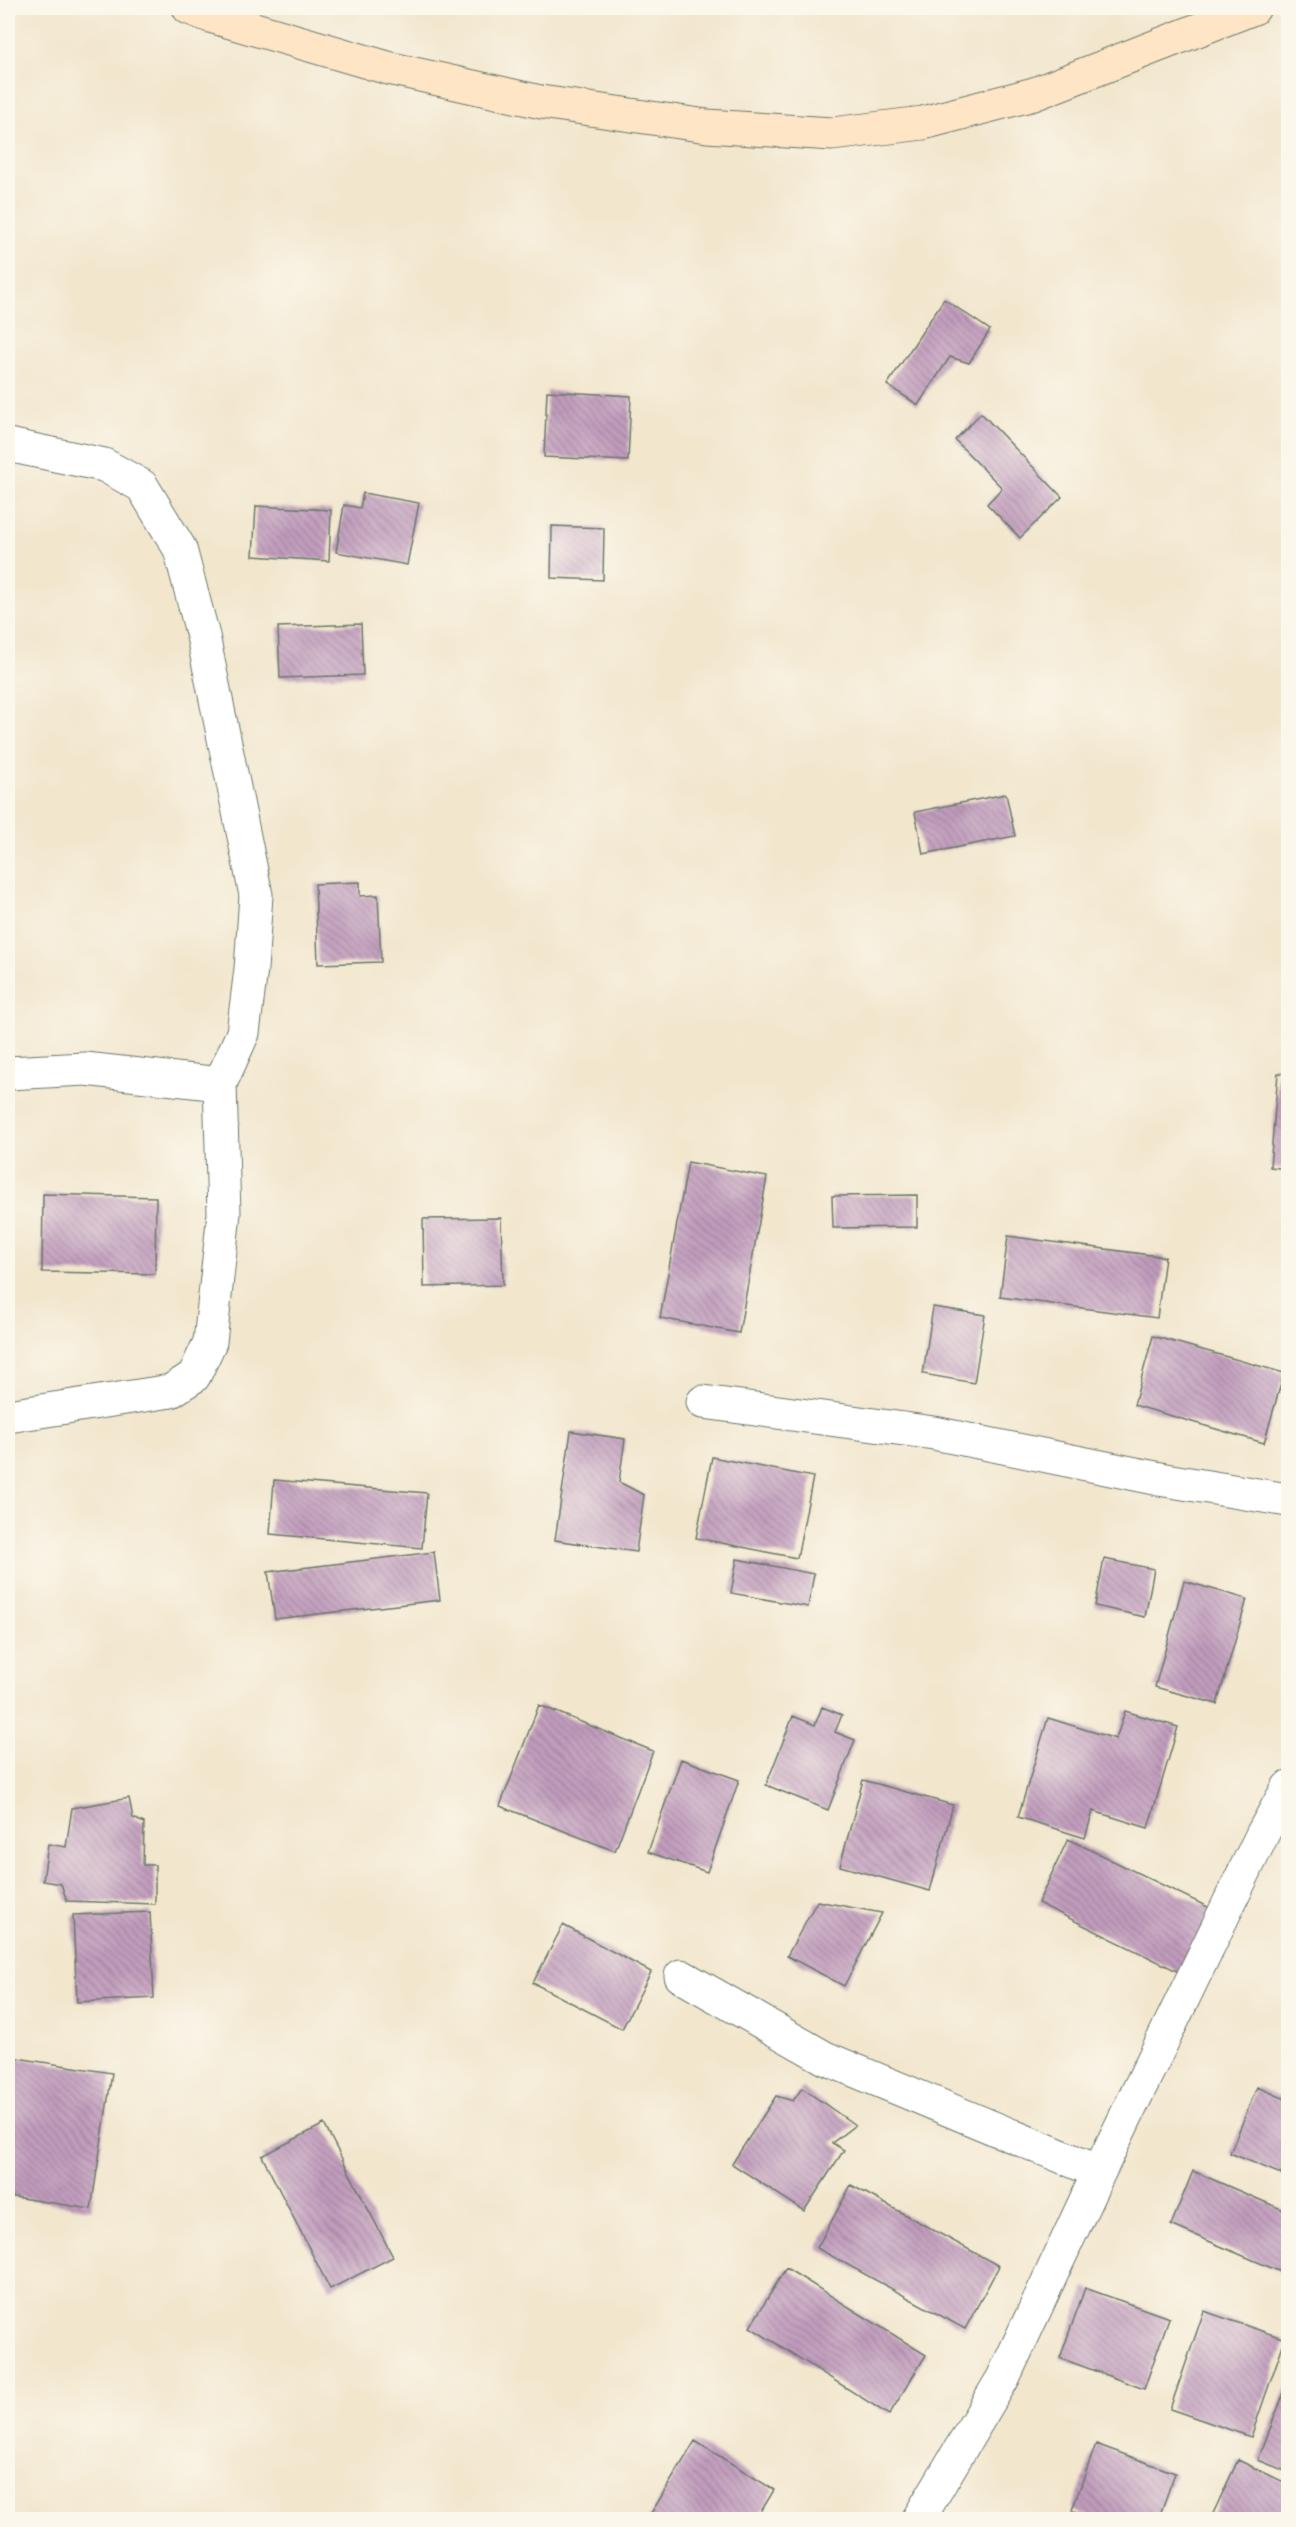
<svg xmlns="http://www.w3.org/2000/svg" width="1296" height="2527" font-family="'Playpen Sans',sans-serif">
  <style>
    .building { fill: url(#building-back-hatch) }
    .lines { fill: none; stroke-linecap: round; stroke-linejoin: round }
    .minor-casing { stroke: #69786a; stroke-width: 35 }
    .secondary-casing { stroke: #69786a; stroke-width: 35 }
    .minor { stroke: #fff; stroke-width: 33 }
    .secondary { stroke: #fde5c5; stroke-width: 33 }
  </style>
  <defs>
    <pattern id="building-back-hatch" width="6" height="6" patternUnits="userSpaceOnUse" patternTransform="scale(1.5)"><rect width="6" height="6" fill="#c19cbd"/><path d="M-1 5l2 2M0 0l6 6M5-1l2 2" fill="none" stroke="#9c809a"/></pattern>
  </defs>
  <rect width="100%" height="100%" fill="#fbf7ec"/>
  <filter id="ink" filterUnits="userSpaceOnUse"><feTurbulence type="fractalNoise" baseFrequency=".0167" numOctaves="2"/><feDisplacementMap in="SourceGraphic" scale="12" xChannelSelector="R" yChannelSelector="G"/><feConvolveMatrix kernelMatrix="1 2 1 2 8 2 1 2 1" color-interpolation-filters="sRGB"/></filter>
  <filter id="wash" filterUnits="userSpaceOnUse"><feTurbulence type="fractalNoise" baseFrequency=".008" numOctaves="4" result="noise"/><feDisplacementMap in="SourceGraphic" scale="24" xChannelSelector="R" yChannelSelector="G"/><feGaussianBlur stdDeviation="1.35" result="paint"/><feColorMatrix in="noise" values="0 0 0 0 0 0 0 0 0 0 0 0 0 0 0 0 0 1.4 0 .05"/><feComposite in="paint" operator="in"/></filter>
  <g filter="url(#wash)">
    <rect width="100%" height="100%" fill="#f2e6cd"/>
    <g id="blocks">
      <path class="building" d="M944,299L990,330L969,363L950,357L918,405L887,385Z
        M547,391L631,396L628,461L544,457Z
        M981,413L1062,497L1020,538L987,504L1002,488L955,440Z
        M363,493L419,503L407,565L336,552L344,505L360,508Z
        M256,506L331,510L329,561L253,556Z
        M552,526L604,528L603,580L551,578Z
        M361,624L363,675L280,678L278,627Z
        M1006,794L1015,836L923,854L915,812Z
        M360,882V896L378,895L381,962L318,964L315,884Z
        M1278,1073L1288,1074V1169L1270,1167Z
        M688,1162L767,1177L739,1333L660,1318Z
        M43,1194L156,1197L155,1274L42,1272Z
        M917,1195V1227L833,1228L832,1196Z
        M501,1218L503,1285L424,1287L423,1219Z
        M1008,1236L1165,1257L1157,1318L1000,1297Z
        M933,1307L985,1315L974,1383L923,1374Z
        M1153,1336L1284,1373L1264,1443L1134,1405Z
        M571,1431L625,1439L619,1482L644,1495L636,1552L555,1540Z
        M712,1457L813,1477L797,1558L696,1538Z
        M274,1480L427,1493L422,1548L270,1534Z
        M434,1552L440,1600L275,1619L268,1572Z
        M737,1559L814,1574L808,1607L731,1593Z
        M1104,1559L1154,1569L1145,1617L1095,1606Z
        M1184,1581L1247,1599L1217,1704L1155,1687Z
        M539,1705L653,1751L615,1851L500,1806Z
        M822,1707L842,1715L835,1732L855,1740L828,1810L766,1785L793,1716L815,1725Z
        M1125,1711L1178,1727L1148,1828L1093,1811L1085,1838L1018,1817L1048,1718L1116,1739Z
        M681,1759L739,1780L707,1872L648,1852Z
        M863,1780L953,1805L930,1891L840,1866Z
        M129,1798L133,1818L144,1823L143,1865H155V1904L67,1901L61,1884L43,1881L48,1844L66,1847L72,1808Z
        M1068,1839L1212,1909L1181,1973L1038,1903Z
        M817,1901L882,1913L844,1986L787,1956Z
        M150,1912L154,1998L77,2002L73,1915Z
        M563,1925L651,1972L622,2029L533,1983Z
        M17,2058L112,2073L91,2209L8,2196V2124Z
        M1257,2087L1288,2100V2177L1230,2153Z
        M802,2088L855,2125L832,2143L844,2150L804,2211L732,2164L776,2096L793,2101Z
        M324,2124L393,2257L330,2289L262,2156Z
        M1193,2171L1288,2212V2275L1171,2225Z
        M851,2185L999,2266L965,2329L817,2248Z
        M786,2268L926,2355L889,2415L750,2327Z
        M1085,2288L1169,2318L1144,2389L1060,2358Z
        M1204,2311L1285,2339L1251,2437L1170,2409Z
        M1288,2382V2472L1258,2460Z
        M695,2441L774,2490L756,2520H647Z
        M1096,2444L1175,2473L1158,2520H1097L1072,2510Z
        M1238,2460L1288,2484V2520H1210Z"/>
    </g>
  </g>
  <g filter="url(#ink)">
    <use href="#blocks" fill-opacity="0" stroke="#69786a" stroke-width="1.5"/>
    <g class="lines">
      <defs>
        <path id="minor" d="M8,445L104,465L142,486L180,549L203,636L256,895L251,969L243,1033L220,1084L224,1213L210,1342L194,1376L171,1391L8,1416
          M8,1073L85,1069L220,1084
          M703,1402L934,1433L1165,1480L1288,1500
          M681,1976L825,2058L1099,2172
          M918,2520L1003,2378L1099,2172L1263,1833L1288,1788"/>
        <path id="secondary" d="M189,8L210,16L388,68L541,102L707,126L832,134L923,123L1034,94L1254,8"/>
      </defs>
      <use href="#minor" class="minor-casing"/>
      <use href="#secondary" class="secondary-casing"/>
      <use href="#minor" class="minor"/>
      <use href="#secondary" class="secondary"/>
    </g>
  </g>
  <rect width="1296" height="2527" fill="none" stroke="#fbf7ec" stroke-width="30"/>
</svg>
